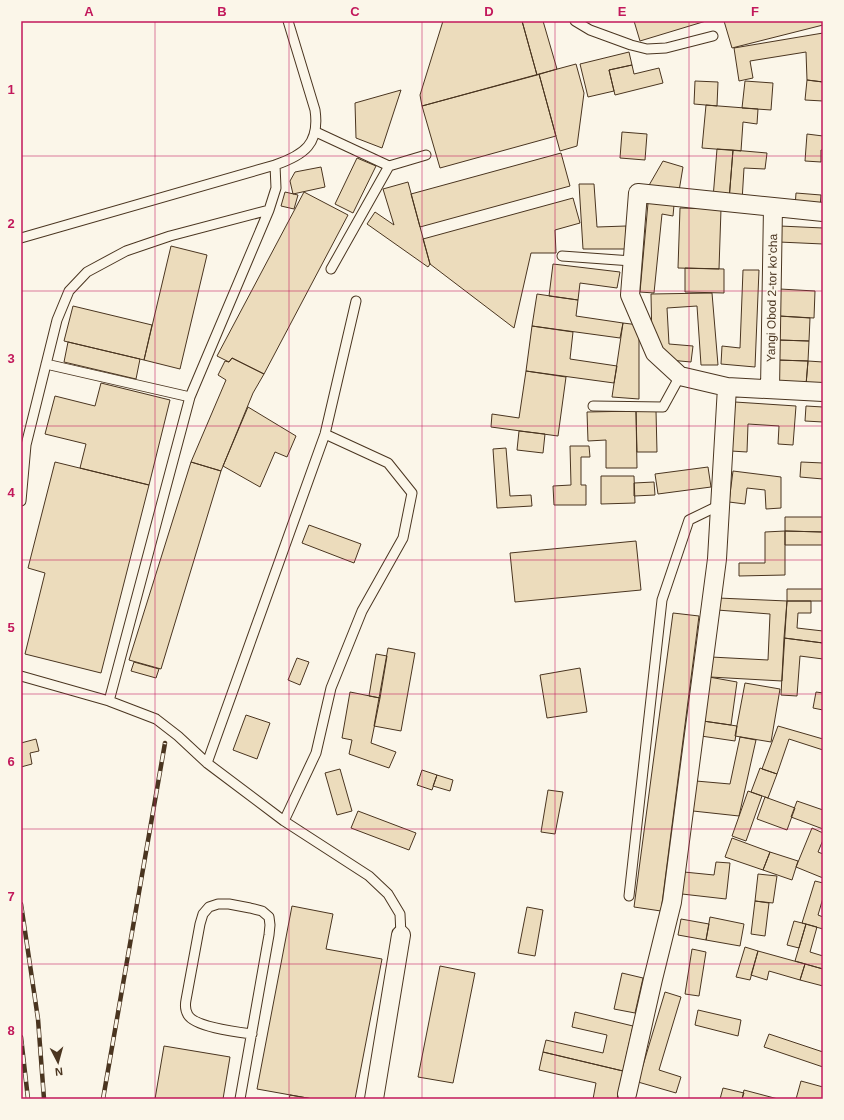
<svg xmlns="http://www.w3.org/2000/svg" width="844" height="1120" font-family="Arial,sans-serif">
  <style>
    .building { fill: #ecdcbc; stroke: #4a3520 }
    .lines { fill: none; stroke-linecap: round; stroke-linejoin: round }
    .service-casing { stroke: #4a3520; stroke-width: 11 }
    .minor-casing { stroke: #4a3520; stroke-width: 20 }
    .service { stroke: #fbf6e9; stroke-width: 9 }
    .minor { stroke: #fbf6e9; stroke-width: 18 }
    .rail-casing { stroke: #4a3520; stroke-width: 4.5 }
    .rail { stroke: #fbf6e9; stroke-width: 3; stroke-dasharray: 9; stroke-linecap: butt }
    .grid { fill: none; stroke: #c2185b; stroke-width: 1; stroke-opacity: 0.55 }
    .labels { text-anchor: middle; stroke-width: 3; stroke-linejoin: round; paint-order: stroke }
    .street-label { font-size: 12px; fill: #4a3520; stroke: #fbf6e9 }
    .neatline { fill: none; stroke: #c2185b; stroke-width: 1.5 }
    .grid-label { font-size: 13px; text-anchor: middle; font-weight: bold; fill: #c2185b }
  </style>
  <rect width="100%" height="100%" fill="#fbf6e9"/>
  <path class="building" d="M443,21H522L537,75L422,106L420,95Z
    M522,21H543L557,69L537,75Z
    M634,21H706L640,41Z
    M724,21H823V25L732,48Z
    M823,33V82L807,80L806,52L750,61L753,78L739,81L734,48Z
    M629,52L632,65L609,70L614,91L588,97L580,64Z
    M576,64L584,93L577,146L560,151L539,74Z
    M632,65L634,74L659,68L663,83L615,95L609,70Z
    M539,74L556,136L440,168L422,106Z
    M807,80L823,82V101L805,100Z
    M695,81L718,82L717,106L694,104Z
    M745,81L773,83L771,110L742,108Z
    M401,90L382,148L356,138L355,103Z
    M706,105L758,109L757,124L743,122L741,151L702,148Z
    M622,132L647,134L645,160L620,158Z
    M807,134L823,136V150H821V162L805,161Z
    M717,149L733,150L729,200L713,198Z
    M733,150L767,153L765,169L744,168L742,201L729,200Z
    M561,153L570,186L420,227L411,194Z
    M357,158L376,166L353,213L335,204Z
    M663,161L683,167L679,191L648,187Z
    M321,167L325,187L293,194L290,181L295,172Z
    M408,182L430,264L428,267L367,224L375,212L394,225L383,189Z
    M579,184H594L597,227L626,226V249H583Z
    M285,192L298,195L294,209L281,206Z
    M304,192L348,215L264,374L232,358L229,362L217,356Z
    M796,193L821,195L820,209L795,207Z
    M573,198L580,223L555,230L556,253H531L514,328L430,264L423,239Z
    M648,203L674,205L673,216L662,214L654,293L640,292Z
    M680,208L721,209L719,269L678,268Z
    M780,226L823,228V244L779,242Z
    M171,246L207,255L180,369L144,360Z
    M553,264L620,272L617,288L580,283L578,300L549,296Z
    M685,268L724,269V293L685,292Z
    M743,270H759L755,367L721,364L722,346L740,348Z
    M780,289L815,291L814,318L779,316Z
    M712,293L718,365H701L697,306L667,308L669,344L693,346L691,362L669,360L652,344L651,294Z
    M537,294L578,300L576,316L623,323L620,338L532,326Z
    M73,306L152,325L144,360L64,341Z
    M779,316L810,318L809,341L778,340Z
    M623,323L639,325V399L612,397Z
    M532,326L573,332L570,359L617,366L614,383L526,371Z
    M778,340L809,341L808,361L777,360Z
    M68,342L140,359L136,379L64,362Z
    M232,358L264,374L253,393L221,471L191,462L226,380L218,375L225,361L229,362Z
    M777,360L808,361L806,385L775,383Z
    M808,361L823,362V386L806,385Z
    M526,371L566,377L558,436L491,427L492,414L519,418Z
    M101,383L170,400L149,485L80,468L86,444L45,434L55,396L95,406Z
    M735,402L796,406L793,445L778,444L779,426L748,424L747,452L731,451Z
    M806,406L823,407V422L805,421Z
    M248,407L296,436L287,457L275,452L260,487L223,466Z
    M636,411H656L657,452H637Z
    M636,411L637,468H606V440L588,441L587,412Z
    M519,431L545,434L543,453L517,450Z
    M570,446H589L590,457H581V485H586V505H554L553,486L571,485Z
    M506,448L510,496L531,495L532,506L497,508L493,449Z
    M55,462L149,485L101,673L25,654L45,573L28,568Z
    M191,462L221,471L161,669L129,660Z
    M801,462L823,463V479L800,477Z
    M708,467L711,487L658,494L655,474Z
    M733,471L781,477V508L766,509L765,490L747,488L745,504L729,502Z
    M601,476H634L635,503L601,504Z
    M654,482L655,495L634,496V483Z
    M785,517H823V532L785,531Z
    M309,525L361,544L354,563L302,543Z
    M785,531V575L739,576V563H765V532Z
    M785,531L823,532V545H785Z
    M636,541L641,590L515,602L510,553Z
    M787,589H823V601H787Z
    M718,598L787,601L782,681L710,677L711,657L768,660L770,614L717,610Z
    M787,601H811V613H798L797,628L823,631V643L784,638Z
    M673,613L699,616L661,911L634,907Z
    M784,638L823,643V659L800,656L797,696L781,695Z
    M388,648L415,653L401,731L374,726Z
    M376,654L387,656L380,698L369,696Z
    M297,658L309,662L300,685L288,680Z
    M134,662L159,669L156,678L131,671Z
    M580,668L587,712L547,718L540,675Z
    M709,677L737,682L731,725L703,721Z
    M745,683L780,689L771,742L735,736Z
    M350,692L380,698L371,743L396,752L389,768L349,754L352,740L342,738Z
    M816,692L823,693V710L813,708Z
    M246,715L270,723L257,759L233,750Z
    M703,721L737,726L735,741L701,736Z
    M778,726L823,739V750L789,739L777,774L762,769Z
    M740,737L756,740L739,816L693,811L696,781L730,784Z
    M36,739L39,751L30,753L32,764L21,767V743Z
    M760,768L777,774L768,798L751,792Z
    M340,769L352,811L337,815L325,773Z
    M422,770L437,775L432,790L417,785Z
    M437,775L453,780L450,791L433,786Z
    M548,790L563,792L555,834L541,832Z
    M748,791L762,796L746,841L732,836Z
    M765,797L795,808L787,830L757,819Z
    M797,801L823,810V829L791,817Z
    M358,811L416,833L409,850L351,828Z
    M812,828L823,833V840L818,852L823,854V878L796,867Z
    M732,838L770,852L763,870L725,857Z
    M770,852L798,861L792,880L763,870Z
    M716,862L730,863L726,899L682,894L684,872L714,875Z
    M758,874L777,876L773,903L755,901Z
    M815,881L823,883V898L818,915L823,917V929L802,923Z
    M755,901L769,903L765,936L751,934Z
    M292,906L333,914L326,949L382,959L355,1099H313L257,1089Z
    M527,907L543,910L535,956L518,953Z
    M710,917L744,924L740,946L706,940Z
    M681,919L709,924L706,940L678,935Z
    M794,921L806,924L799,948L787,945Z
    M806,924L817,927L810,952L823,956V969L795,961Z
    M745,947L758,951L750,980L736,977Z
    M692,949L706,952L699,996L685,994Z
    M758,951L805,964L800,980L769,971L767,980L751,975Z
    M805,964L823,969V986L800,980Z
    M440,966L475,973L453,1083L418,1077Z
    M622,973L643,978L635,1013L614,1009Z
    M665,992L681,997L659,1070L681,1077L676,1093L638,1082Z
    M698,1010L741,1020L738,1036L695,1025Z
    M575,1012L633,1026L623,1071L543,1052L546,1040L603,1053L607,1035L572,1027Z
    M769,1034L823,1052V1067L764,1047Z
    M164,1046L230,1057L223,1099H155Z
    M543,1052L623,1071L617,1099H593L596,1083L539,1070Z
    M801,1081L823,1087V1099H796Z
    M723,1088L744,1093L742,1099H720Z
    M744,1090L778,1099H742Z
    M290,1095L313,1099H289Z"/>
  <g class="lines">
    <defs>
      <path id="service" d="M575,21L590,30L631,45L647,49L666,48L713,36
        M316,132L389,166L426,155
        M269,210L276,188L275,165C304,155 320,144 315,110L288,21
        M21,238L275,165
        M562,256L632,261
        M331,269L389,166
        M46,364L190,397
        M593,406L663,407L680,376
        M21,501L26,445L57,320L69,291L87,272L126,251L170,236L269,210L190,397L109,701
        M21,676L109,701L156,719L178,736L207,763L284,821L369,876L388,894L400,914L401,935
        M207,763L325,434L356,301
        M284,821L316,753L331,688L362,611L403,538L412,493L388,463L325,434
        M629,896L662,600L689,520L720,505
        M240,1099L269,935L270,925L269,917L262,911L250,908L229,904H218L209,907L203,914L200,924L186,1000C185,1005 185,1010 188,1015C195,1027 237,1032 252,1034"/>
      <path id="minor" d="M823,212L638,193L630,295L655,353L680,376L727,387L823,392
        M770,389L773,207
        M627,1094L653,979L672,902L717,559L727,387
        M374,1099L401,935"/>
    </defs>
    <use href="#service" class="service-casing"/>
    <use href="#minor" class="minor-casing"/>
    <use href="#service" class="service"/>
    <use href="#minor" class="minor"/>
    <defs>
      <path id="rail" d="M21,904L38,1019L44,1099
        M21,1037L28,1099
        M103,1099L165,743"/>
    </defs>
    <use href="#rail" class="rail-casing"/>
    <use href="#rail" class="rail"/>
  </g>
  <path class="grid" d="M155,21V1099M289,21V1099M422,21V1099M555,21V1099M689,21V1099M21,156H823M21,291H823M21,426H823M21,560H823M21,694H823M21,829H823M21,964H823"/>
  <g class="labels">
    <g class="street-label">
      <text transform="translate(772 298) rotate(-89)" y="4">Yangi Obod 2-tor koʻcha</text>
    </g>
  </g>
  <rect width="844" height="1120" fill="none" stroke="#fbf6e9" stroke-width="44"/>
  <g transform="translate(58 1062) rotate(174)" stroke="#fbf6e9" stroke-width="3" paint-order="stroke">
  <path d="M0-3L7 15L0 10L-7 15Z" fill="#4a3520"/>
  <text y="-6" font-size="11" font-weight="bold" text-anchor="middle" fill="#4a3520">N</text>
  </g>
  <rect x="22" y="22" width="800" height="1076" class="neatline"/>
  <g class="grid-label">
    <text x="89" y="16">A</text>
    <text x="222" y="16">B</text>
    <text x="355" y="16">C</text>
    <text x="489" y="16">D</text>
    <text x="622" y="16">E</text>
    <text x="755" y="16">F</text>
    <text x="11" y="94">1</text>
    <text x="11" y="228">2</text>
    <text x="11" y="363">3</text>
    <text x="11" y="497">4</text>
    <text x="11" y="632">5</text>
    <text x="11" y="766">6</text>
    <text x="11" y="901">7</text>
    <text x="11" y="1035">8</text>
  </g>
</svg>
